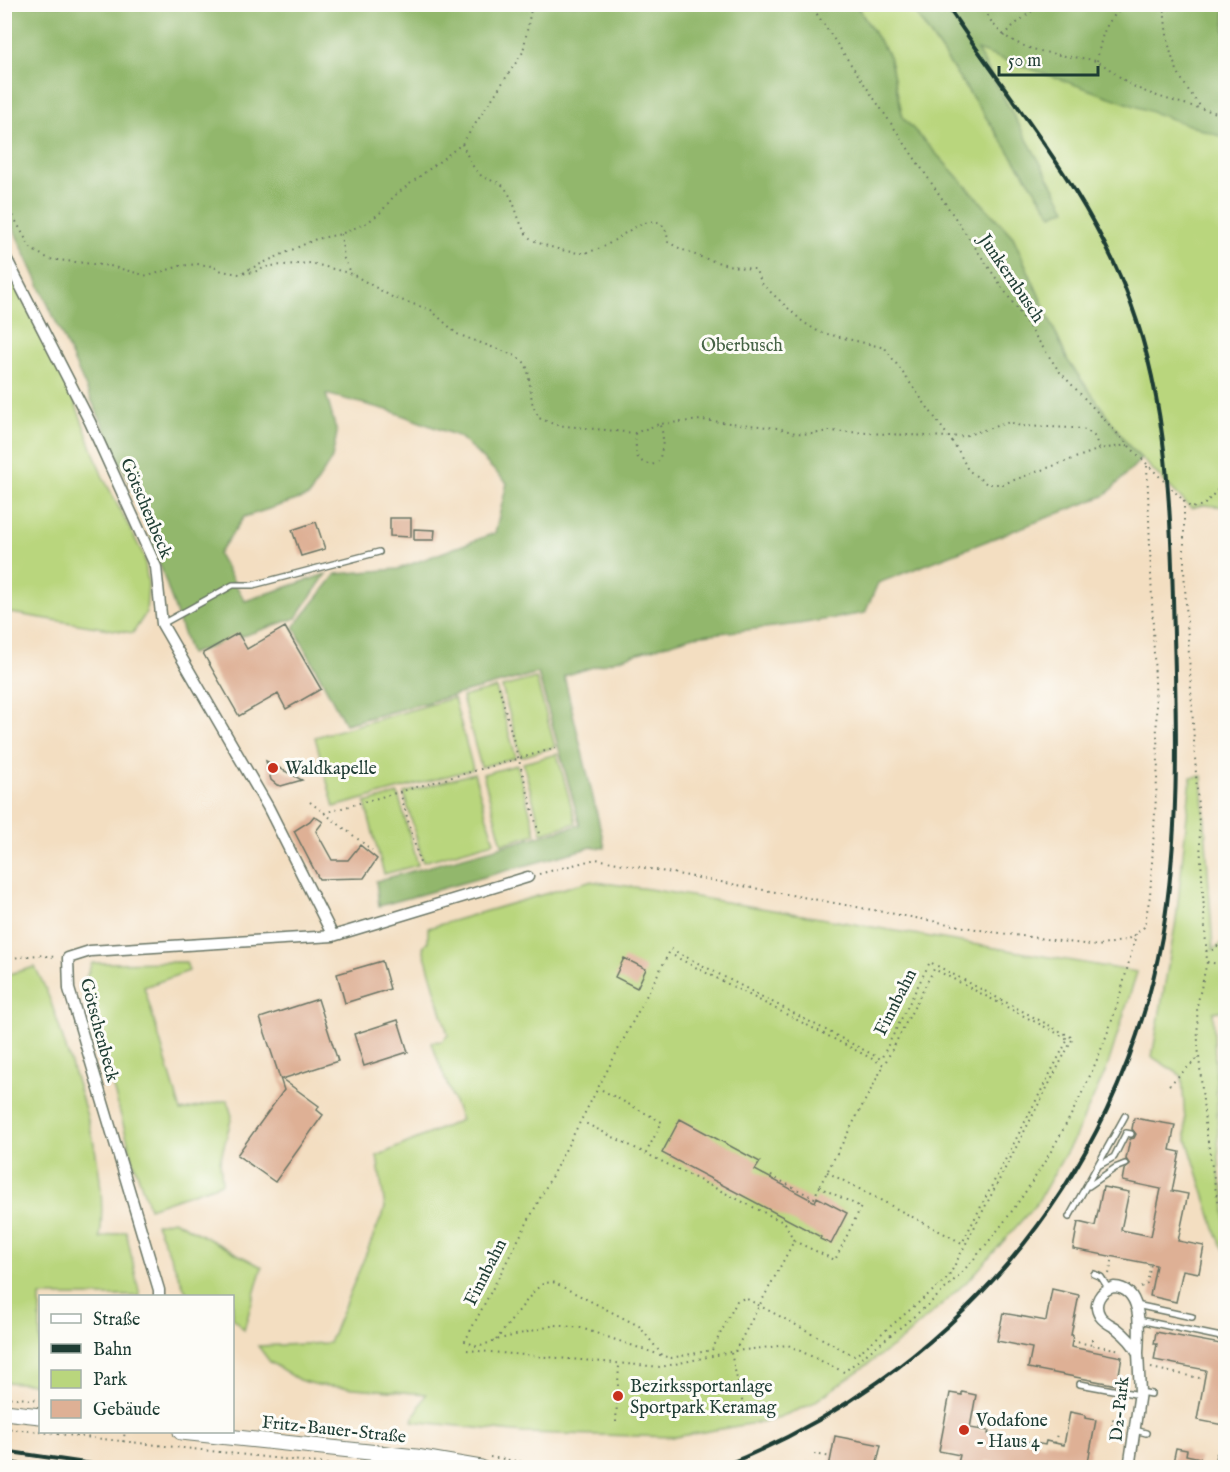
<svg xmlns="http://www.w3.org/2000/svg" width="1230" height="1472" font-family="'IM FELL English',serif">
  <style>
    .green { fill: #b9d67d; stroke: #6c8a58; stroke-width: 1.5 }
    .forest { fill: #92b76c; stroke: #587a50; stroke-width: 1.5 }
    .building { fill: #deb095 }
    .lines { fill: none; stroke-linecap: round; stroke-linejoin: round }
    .service-casing { stroke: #697565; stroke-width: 8 }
    .minor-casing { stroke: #697565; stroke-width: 13 }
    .secondary-casing { stroke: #697565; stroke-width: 17 }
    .path { stroke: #697565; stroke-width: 2; stroke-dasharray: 1.5 4.5; stroke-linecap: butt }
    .service { stroke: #fff; stroke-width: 5 }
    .minor { stroke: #fff; stroke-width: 10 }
    .secondary { stroke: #fff; stroke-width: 15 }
    .rail { stroke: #1f3d34; stroke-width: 4 }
    .poi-dot { fill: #c8321e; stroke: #fdfcf7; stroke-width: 2 }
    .labels { text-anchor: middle; stroke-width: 6; stroke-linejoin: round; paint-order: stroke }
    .street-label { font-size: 18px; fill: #1f3d34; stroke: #fdfcf7 }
    .park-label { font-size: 18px; fill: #466346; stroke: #fdfcf7 }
    .poi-label { font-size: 18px; fill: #1f3d34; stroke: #fdfcf7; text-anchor: start }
  </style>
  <rect width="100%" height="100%" fill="#fdfcf7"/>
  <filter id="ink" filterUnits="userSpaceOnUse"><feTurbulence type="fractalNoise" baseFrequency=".0167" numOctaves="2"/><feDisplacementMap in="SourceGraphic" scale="12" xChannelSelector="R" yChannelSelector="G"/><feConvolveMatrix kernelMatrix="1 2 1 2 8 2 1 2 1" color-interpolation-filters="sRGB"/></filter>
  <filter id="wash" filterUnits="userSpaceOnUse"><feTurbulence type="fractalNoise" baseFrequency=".008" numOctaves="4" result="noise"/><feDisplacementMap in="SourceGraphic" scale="24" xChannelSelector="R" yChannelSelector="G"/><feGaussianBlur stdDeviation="1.35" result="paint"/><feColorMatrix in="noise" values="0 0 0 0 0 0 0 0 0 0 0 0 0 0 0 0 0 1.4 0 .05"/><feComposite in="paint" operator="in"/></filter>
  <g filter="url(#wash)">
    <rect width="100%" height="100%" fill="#f3dec1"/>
    <path class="green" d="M856,5H910L1052,214L976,49L1225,5V507L1204,505L1191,508L1128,445L1068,361L1013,237L903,118L889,56Z
      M13,281L70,389L102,475L144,556L148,584L146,613L133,633L5,612L4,288Z
      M536,678L555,747L521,757L502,687Z
      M496,688L516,757L481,767L462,697Z
      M454,698L473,769L334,807L315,737Z
      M557,754L576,823L542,833L523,763Z
      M517,765L536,834L502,844L483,774Z
      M474,773L494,842L423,862L404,793Z
      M1202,776L1213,950L1225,940V1010L1213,1012L1220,1179L1225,1194V1251L1217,1235L1186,1136L1182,1076L1152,1057L1176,921L1191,777Z
      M398,794L418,865L384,874L365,803Z
      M589,881L649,889L1137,972L1107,1068L1075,1137L1037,1203L971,1278L902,1340L810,1405L772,1420L675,1437L524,1433L412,1421L426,1394L318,1385L299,1380L270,1362L258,1346L329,1343L385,1208L377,1156L461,1120L431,1042L442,1041L448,1035L423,948L428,941V928Z
      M186,962L189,971L144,987L181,1111L227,1100L232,1116L220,1161L222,1183L149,1208L133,1160L84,982L92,963Z
      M35,967C51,996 59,1027 69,1058C88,1116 108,1177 100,1238L126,1231L140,1296H40V1384L4,1382L5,975Z
      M173,1220L262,1267L244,1330L233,1318L232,1296H204L187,1294L156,1224Z"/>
    <path class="forest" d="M4,5H856L889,56L903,118L1013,237L1068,361L1128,445L1141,459L1106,495L878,583L865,613L799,624L694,636L564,676L605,848L592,847L379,906L376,881L580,825L538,673L345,724L294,627L336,574L398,569L495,533L507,483L460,437L391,411L326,394L337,433L332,458L309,496L244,517L218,554L245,601L326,574L296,618L190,654L142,511L5,210Z
      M910,5H1225V138L977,50L1066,209L1052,215Z"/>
    <g id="blocks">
      <path class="building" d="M390,518H411V537L390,536Z
        M316,522L325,549L301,556L292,530Z
        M414,529L435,530L434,540H414Z
        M285,627L321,689L286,709L278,694L239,716L203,653L238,633L247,649Z
        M266,761L302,780L281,786L277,785L271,780Z
        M314,816L323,822L316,831L332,860H348L360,845L377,859L364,878L319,879L294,831L310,821Z
        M624,958L646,969L637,988L615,977Z
        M382,961L390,989L345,1003L337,974Z
        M318,999L338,1061L282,1079L319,1106L317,1110L323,1115L275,1182L237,1155L284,1090L260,1018Z
        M398,1020L408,1052L364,1066L354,1034Z
        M1134,1118L1175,1125L1170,1150L1180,1152L1172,1191L1188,1194L1178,1241L1204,1246L1199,1273L1183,1270L1176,1302L1150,1296L1156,1265L1073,1249L1078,1222L1095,1226L1103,1187L1129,1192L1121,1230L1151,1236L1161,1189L1122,1181L1124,1170L1130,1165L1126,1159L1130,1139L1134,1138L1136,1134L1132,1129Z
        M680,1119L760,1162L755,1170L815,1202L817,1197L847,1213L831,1244L820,1239L821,1237L662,1153Z
        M1052,1289L1079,1295L1071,1335H1073L1071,1347L1122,1357L1117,1385L1028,1368L1032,1348L997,1341L1003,1313L1046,1321Z
        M1156,1332L1226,1345V1414L1223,1425L1197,1420L1206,1370L1154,1360L1157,1344H1154Z
        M962,1392L976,1395L970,1428L989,1431L988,1434L1045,1445L1046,1441L1064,1445L1070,1412L1085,1415V1418L1096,1420L1087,1467H1023L986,1461L985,1467H957L960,1455L939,1451L950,1393L962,1395Z
        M835,1436L881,1445L876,1467H829Z
        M1176,1448L1187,1450L1186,1455L1200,1458L1198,1467H1172Z"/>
    </g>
  </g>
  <g filter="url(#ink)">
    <use href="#blocks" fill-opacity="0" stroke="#697565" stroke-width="1.5"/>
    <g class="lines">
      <defs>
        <path id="service" d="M162,624L233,585H253L379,552
          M1098,1166L1114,1157L1126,1133L1131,1134
          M1089,1186L1115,1168L1125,1164
          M1069,1217L1125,1116
          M1094,1274L1101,1277L1108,1288
          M1136,1305L1192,1317
          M1139,1320L1226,1338
          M1080,1384L1140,1395
          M1140,1392L1151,1394
          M1135,1430L1146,1433
          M1217,1468L1219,1456"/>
        <path id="minor" d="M4,254L90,422L156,567L162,624L268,807L333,936
          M1114,1287C1144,1288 1139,1332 1138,1353C1133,1343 1125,1335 1116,1328C1111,1325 1104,1322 1100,1316C1092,1303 1101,1290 1114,1287Z
          M159,1296V1290L69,989L68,958L90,951L333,936L528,877
          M1129,1468L1140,1392L1138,1353"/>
        <path id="secondary" d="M4,1412L40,1416
          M181,1432L416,1457L481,1468"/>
      </defs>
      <use href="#service" class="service-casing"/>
      <use href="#minor" class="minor-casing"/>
      <use href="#secondary" class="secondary-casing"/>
      <path class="path" d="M810,4L1059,371L1128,445L1191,508L1204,505L1226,480
        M983,4C996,45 1035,51 1072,57C1080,58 1088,58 1095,61C1108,65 1123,82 1137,88C1165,101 1197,106 1226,116
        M1164,4C1167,50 1172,71 1201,107
        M1004,36L1013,26L1041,4
        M1097,61C1102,34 1104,20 1129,4
        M462,144C468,156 473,172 485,178C490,181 498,181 502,185C505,187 508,193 510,196C517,208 519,228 530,238C535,242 544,245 551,247C560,250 573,253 583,253C589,252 599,249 605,246C622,237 665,198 668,242C689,255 730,268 755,269L763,285L803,322L819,332L885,348L958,450L968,470L987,484H1003L1100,449
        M4,209L11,212L31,249L49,259L110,266L148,276L180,266L197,264L212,266L222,271L240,274L254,272L269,266L311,263L352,274L392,297L431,310L457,334L516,356L525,363L528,370L532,402L535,410L539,418L556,425L635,433L659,424L702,420L778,428L795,433L813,434L828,431L948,437L964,436L1010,422L1020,426L1074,428L1086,430L1094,436L1100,449L1128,445
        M341,234L344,259L352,274
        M243,272L316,239L341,234L368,222L381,212L394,196L462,144L523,52L532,4
        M635,433C638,451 630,460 652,465L659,461C662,450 666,435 659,424
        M1184,501V570L1207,962L1197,1006L1198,1045L1205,1123L1217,1198L1226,1216
        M499,687L539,834
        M400,792L420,863
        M310,802L372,850
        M324,813L556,748
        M539,874L596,859L992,932L1098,946L1126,940L1136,934L1144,927L1150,896L1158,763L1147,465
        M671,949L881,1059L930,962L1073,1038L948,1278L855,1356L745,1298L737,1301L712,1350L671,1358L663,1356L581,1328L555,1325L496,1340L478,1347L465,1341Z
        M1206,951L1212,950L1226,940
        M674,956L884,1065L819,1187
        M4,959L37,955L55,957
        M1207,962L1226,965
        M1169,1085L1199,1057
        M602,1090L662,1122L646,1153
        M827,1172L962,1243L1068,1039L934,969L884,1065
        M771,1176L814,1198L819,1187L861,1207L835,1260L794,1241
        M1109,1274L1113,1257
        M1141,1287L1147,1283L1151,1264
        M1092,1339V1345L1121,1350
        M496,1340L535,1290L544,1283L553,1282L639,1326L663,1356
        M1072,1341L1092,1345
        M467,1350L661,1367L735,1351L794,1241L785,1223L585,1123
        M735,1351L788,1345L844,1372C877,1345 912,1320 943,1291C1019,1219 1086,1104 1117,1005C1124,982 1130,958 1136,934
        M731,1353L744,1409
        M1151,1368L1204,1379
        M4,1397L40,1400
        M616,1422L619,1365
        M1112,1426L1114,1415
        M4,1428L363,1468
        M980,1429L981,1419
        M123,1442L125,1432
        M1055,1443L1057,1434
        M1221,1447L1226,1424
        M814,1454L831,1457
        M490,1457L562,1468"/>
      <use href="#service" class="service"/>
      <use href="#minor" class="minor"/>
      <use href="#secondary" class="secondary"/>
      <path class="rail" d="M4,1451L119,1468
        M4,1462L43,1468
        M718,1468C948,1379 1118,1182 1162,937C1179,838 1177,736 1174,636C1171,525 1170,410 1131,304C1090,191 1011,103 946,4"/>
    </g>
  </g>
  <g class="poi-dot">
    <circle cx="273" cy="768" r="6"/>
    <circle cx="618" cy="1396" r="6"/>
    <circle cx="964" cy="1430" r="6"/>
  </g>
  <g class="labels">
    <g class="street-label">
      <text transform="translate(1012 278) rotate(56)" y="6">Junkernbusch</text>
      <text transform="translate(147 508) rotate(67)" y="6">Götschenbeck</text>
      <text transform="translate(895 1002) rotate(-63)" y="6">Finnbahn</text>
      <text transform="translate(100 1030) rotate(75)" y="6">Götschenbeck</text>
      <text transform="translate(485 1272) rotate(-63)" y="6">Finnbahn</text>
      <text transform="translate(1119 1409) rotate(-84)" y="6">D2-Park</text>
      <text transform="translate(334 1429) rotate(6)" y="6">Fritz-Bauer-Straße</text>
    </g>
    <g class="park-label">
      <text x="742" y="351">Oberbusch</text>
    </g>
    <g class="poi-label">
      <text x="285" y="774">Waldkapelle</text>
      <text x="630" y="1392">Bezirkssportanlage<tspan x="630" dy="21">Sportpark Keramag</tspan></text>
      <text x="976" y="1426">Vodafone<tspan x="976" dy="21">- Haus 4</tspan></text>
    </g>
  </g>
  <rect width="1230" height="1472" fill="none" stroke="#fdfcf7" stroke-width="24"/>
  <rect x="39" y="1295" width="195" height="138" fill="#fdfcf7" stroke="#a4b0a9" stroke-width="1.5"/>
  <rect x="51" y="1314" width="30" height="9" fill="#ffffff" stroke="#a4b0a9" stroke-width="1.5"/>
  <text x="93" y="1325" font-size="18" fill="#1f3d34">Straße</text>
  <rect x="51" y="1344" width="30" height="9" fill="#1f3d34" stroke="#a4b0a9" stroke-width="1.5"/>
  <text x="93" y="1355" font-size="18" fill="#1f3d34">Bahn</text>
  <rect x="51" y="1370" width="30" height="18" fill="#b9d67d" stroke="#a4b0a9" stroke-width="1.5"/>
  <text x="93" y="1385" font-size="18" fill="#1f3d34">Park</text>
  <rect x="51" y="1400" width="30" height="18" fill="#deb095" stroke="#a4b0a9" stroke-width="1.5"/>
  <text x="93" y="1415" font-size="18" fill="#1f3d34">Gebäude</text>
  <path d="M999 66v9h99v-9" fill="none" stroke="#1f3d34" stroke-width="3"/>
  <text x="1008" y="66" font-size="18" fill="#1f3d34" stroke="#fdfcf7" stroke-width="4.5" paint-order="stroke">50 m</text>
</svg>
